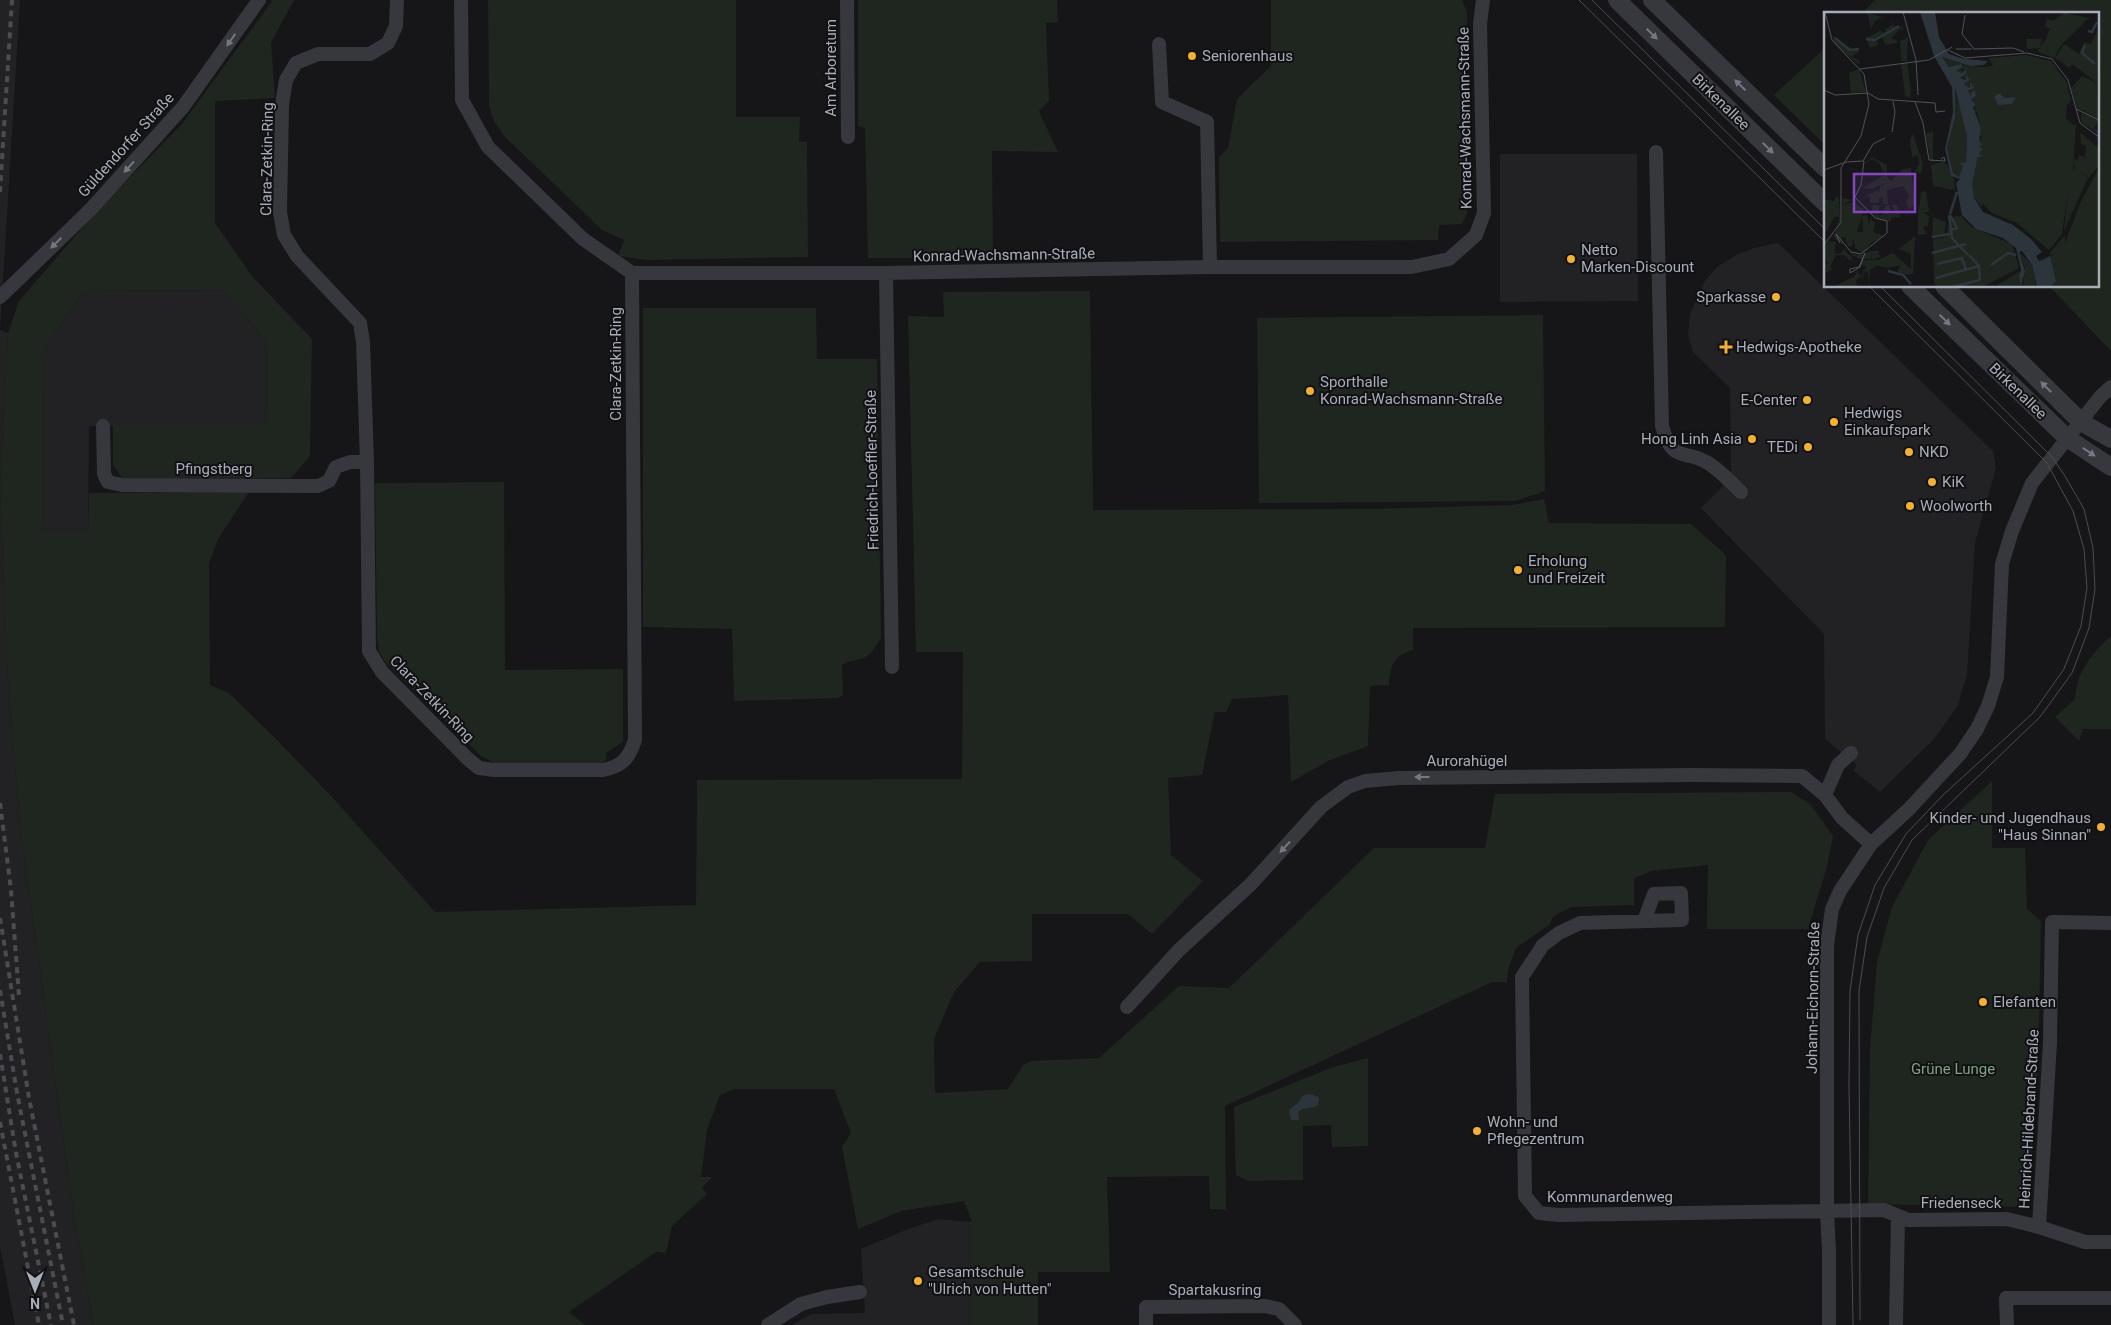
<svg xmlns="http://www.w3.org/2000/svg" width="2111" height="1325" font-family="Roboto,sans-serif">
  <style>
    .built { fill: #222225 }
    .green { fill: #1e261f }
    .water { fill: #2c353c }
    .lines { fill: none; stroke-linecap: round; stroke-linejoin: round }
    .minor { stroke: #37383d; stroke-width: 14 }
    .tertiary { stroke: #37383d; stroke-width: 18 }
    .tram { stroke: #4a4c52; stroke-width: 1 }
    .rail { stroke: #4a4c52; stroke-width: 4; stroke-dasharray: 6 5; stroke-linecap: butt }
    .oneway { fill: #757881 }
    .poi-dot { fill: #f2b134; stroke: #111113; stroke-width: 2 }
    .labels { text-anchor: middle; stroke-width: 4; stroke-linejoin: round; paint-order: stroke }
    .poi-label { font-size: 15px; fill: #a8adb8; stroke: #111113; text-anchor: start }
    .street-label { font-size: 15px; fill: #a8adb8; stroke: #111113 }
    .park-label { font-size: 15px; fill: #7fa381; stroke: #111113 }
    .inset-river { fill: none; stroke: #2c353c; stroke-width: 2.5 }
    .inset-road { fill: none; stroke: #505258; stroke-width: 1 }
    .view { fill: #8446be; fill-opacity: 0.15; stroke: #8446be; stroke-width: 2.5 }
    .inset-edge { fill: none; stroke: #a8adb8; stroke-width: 2.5 }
  </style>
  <rect width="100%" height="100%" fill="#161618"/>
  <path class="built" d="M0,0H20L0,330L8,333L0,487Z
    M1500,154H1637L1638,301L1500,302Z
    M1778,243L1993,451L1996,468L1975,543L1967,675L1957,707L1934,739L1880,792L1853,770L1857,765L1825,739L1824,634L1701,508L1731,478L1730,388L1693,352L1688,335L1690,314L1704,282L1717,267L1736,255L1754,248Z
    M223,290L267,343L266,426H89L88,533H42L43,350L84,291Z
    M0,487L8,681L20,824L74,1217L94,1325H15L0,1246Z
    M938,1219L972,1222V1325H792L811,1314L865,1313L861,1249L908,1229Z"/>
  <path class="green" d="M273,0H294L271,43L275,98L215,101V223L251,275L312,339L310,456L291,478H122L113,465V426H266L267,343L223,290L84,291L43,350L42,533H88L89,493L249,492L218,539L209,563L210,685L229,693L276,739L332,797L435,912L696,905L697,780L962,779L963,652H916L908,316L944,317L943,292L1090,291L1093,510L1368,509L1513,505L1544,499L1549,523L1691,524L1726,555L1725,627L1413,628V650C1393,655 1390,667 1389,685L1370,686L1368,746L1330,760L1291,782L1288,695L1232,699L1226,712H1215L1202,775L1168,778L1171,855L1203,881L1152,934L1128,914H1032V961L980,962L954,992L934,1039L935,1093L1008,1089L1023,1065L1031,1061L1099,1058L1179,986L1229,988L1374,848H1485L1495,794L1791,792L1810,804L1833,836L1827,867L1808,929H1707L1708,865L1651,871L1634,878V905L1571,907L1553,917L1549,925L1516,948L1508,970L1507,982H1492L1225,1106L1226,1210L1210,1209L1209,1176L1107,1177L1110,1272H1038V1325H972V1222L964,1201L901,1211L858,1229L842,1147L851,1133L834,1089H734L720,1095L707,1130L701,1177H712L702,1188L707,1194L672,1226L666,1253L656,1252L569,1312L585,1325H94L74,1217L20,824L8,681L0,487L8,333L19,301L95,213L181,125Z
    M488,0H736V117H800L799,142H807L808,257L647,260L618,256L624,240L602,230L504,136L494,121L489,105Z
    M858,0H1057L1058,22L1046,23L1049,101L1039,111L1058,152L992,151L993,258H868L865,128L858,126Z
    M1271,0H1462L1467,12V213L1462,224L1439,225L1438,240L1220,242L1219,157L1228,148L1237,99L1271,66Z
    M1875,0H2111V351L2049,286H2097V14H1861Z
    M1825,48V145L1774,95Z
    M643,308H816L817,359H877L881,638C876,646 871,656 861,659C854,661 848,660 842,665L843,695L837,698L734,701L732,629L643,627Z
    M1543,315L1545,491L1515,501L1259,503L1257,318Z
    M504,482L505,670L623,669V742L606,753V760L600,764L494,763L481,756L385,662L379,651L377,637L375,483Z
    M2111,636V729H2083L2079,741L2055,717L2075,699C2076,673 2092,653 2111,636Z
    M1992,781V848H2025L2027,909L2041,921L2038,1070L2030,1176L2017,1207L1868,1204L1870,1049L1877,962L1892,907L1928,840Z
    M1368,1058V1146L1332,1147L1331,1125L1303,1126V1180L1248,1181L1236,1175L1234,1107L1330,1068Z"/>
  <path class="water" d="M1309,1094L1319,1097L1318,1105C1312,1110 1304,1106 1298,1112L1299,1120H1291L1289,1110L1299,1102L1302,1096Z"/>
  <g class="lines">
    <path class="minor" d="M397,0L396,26L388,43L370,54H318L296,63L286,80L282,105L280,212L284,235L297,256L360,323L363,342L367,462L369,651L382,672L468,759L479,768L494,770H603C623,766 629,758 635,740L632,273
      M461,0L462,100L488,147L583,239L632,273H886L1210,267H1412L1449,259L1476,235L1484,213L1480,24L1483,0
      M847,0L848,137
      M1159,44L1162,102L1207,122L1210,267
      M1656,152L1662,426C1673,465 1684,448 1708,463C1721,471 1730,482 1741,492
      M886,273L892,667
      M0,297L91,209L183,107L259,0
      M103,426L104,474L108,482L122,485L318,486L329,481L336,467L350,462H367
      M1825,795L1838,765L1851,753
      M1644,921L1654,894L1681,893L1682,920L1580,923L1559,933L1543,945L1522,977L1525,1196L1539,1213L1559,1215L1884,1210L1908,1220L2007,1219L2039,1227L2085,1242H2111
      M1127,1007L1179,950L1251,884L1321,807L1348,787L1365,781L1399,778L1691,775L1802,776L1825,795L1842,818L1871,844
      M2039,1227L2050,1043L2052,922L2111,923
      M768,1325L801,1304L827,1297L860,1292
      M1146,1325V1307L1265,1306L1279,1309L1295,1325
      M1829,1325V1251L1827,1212V945L1832,909L1840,891L1871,844L1909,809L1960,754L1977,729L1988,706L1997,677L2002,564L2012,531L2032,483L2100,397L2111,387
      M1896,1325L1898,1216
      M2007,1325L2006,1298H2111"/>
    <path class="tertiary" d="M1617,0L1825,203
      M1652,0L1825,168
      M1910,286L2067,438L2111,467
      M1944,286L2081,422L2111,439"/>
    <path class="tram" d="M1579,0L1825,242
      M1592,0L1825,229
      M1860,1320L1859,991L1867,937L1884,888L1912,840L2040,717L2072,673L2089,628L2095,589L2093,548L2084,509L2065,476L2052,457L1880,286
      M1853,1325L1849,1085L1850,991L1858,935L1875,885L1906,834L1943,795L2033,713L2064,669L2081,626L2087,588L2084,549L2073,511L2047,463L1869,286"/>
    <path class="rail" d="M0,192L12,0
      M0,803L11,890L19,996
      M0,918L29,1098L74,1325
      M0,990L17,1093L63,1325
      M0,1054L16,1153L51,1325
      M0,1122L39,1325"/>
  </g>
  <defs><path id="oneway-solid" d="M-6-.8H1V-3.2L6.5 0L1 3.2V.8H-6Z" transform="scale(1.25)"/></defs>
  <g class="oneway">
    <use href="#oneway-solid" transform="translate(1652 34) rotate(44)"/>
    <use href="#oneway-solid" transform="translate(231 40) rotate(125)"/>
    <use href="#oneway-solid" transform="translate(1740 85) rotate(-136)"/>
    <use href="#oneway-solid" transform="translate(1768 148) rotate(45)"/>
    <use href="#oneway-solid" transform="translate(129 167) rotate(132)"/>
    <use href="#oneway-solid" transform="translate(56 243) rotate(136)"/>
    <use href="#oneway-solid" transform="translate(1945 320) rotate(44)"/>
    <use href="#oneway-solid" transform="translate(2046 387) rotate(-135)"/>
    <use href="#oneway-solid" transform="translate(2089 452) rotate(33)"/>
    <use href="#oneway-solid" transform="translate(1422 777) rotate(180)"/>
    <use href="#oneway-solid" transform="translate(1285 847) rotate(133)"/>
  </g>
  <g class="poi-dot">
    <circle cx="1192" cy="56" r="5"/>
    <circle cx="1571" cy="259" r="5"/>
    <circle cx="1776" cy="297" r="5"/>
    <path d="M1723.5 339.5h5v5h5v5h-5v5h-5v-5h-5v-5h5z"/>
    <circle cx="1310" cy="391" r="5"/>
    <circle cx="1807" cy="400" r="5"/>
    <circle cx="1834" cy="422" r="5"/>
    <circle cx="1752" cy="439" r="5"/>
    <circle cx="1808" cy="447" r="5"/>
    <circle cx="1909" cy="452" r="5"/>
    <circle cx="1932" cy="482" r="5"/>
    <circle cx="1910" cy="506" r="5"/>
    <circle cx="1518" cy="570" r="5"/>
    <circle cx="2101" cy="827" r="5"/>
    <circle cx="1983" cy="1002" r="5"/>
    <circle cx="1477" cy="1131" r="5"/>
    <circle cx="918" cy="1281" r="5"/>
  </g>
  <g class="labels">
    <g class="poi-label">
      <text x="1202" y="61">Seniorenhaus</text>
      <text x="1581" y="255">Netto<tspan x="1581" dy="17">Marken-Discount</tspan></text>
      <text x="1766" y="302" text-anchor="end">Sparkasse</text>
      <text x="1736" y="352">Hedwigs-Apotheke</text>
      <text x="1320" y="387">Sporthalle<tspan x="1320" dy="17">Konrad-Wachsmann-Straße</tspan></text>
      <text x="1797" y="405" text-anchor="end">E-Center</text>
      <text x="1844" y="418">Hedwigs<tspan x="1844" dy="17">Einkaufspark</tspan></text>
      <text x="1742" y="444" text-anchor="end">Hong Linh Asia</text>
      <text x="1798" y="452" text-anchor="end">TEDi</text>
      <text x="1919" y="457">NKD</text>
      <text x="1942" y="487">KiK</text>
      <text x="1920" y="511">Woolworth</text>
      <text x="1528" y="566">Erholung<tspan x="1528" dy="17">und Freizeit</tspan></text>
      <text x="2091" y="823" text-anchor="end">Kinder- und Jugendhaus<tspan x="2091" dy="17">"Haus Sinnan"</tspan></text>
      <text x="1993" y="1007">Elefanten</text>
      <text x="1487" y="1127">Wohn- und<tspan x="1487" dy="17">Pflegezentrum</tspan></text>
      <text x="928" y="1277">Gesamtschule<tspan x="928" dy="17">"Ulrich von Hutten"</tspan></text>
    </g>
    <g class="street-label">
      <text transform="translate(831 68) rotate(-90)" y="5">Am Arboretum</text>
      <text transform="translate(1721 102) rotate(44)" y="5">Birkenallee</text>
      <text transform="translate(1465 118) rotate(-91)" y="5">Konrad-Wachsmann-Straße</text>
      <text transform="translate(126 145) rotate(-48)" y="5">Güldendorfer Straße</text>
      <text transform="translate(267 159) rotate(-89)" y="5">Clara-Zetkin-Ring</text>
      <text transform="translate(1004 255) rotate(-1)" y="5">Konrad-Wachsmann-Straße</text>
      <text transform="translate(616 364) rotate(-90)" y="5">Clara-Zetkin-Ring</text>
      <text transform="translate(2018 391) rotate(44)" y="5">Birkenallee</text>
      <text x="214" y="474">Pfingstberg</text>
      <text transform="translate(872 470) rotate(-91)" y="5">Friedrich-Loeffler-Straße</text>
      <text transform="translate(432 699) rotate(46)" y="5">Clara-Zetkin-Ring</text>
      <text x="1467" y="766">Aurorahügel</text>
      <text transform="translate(1813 998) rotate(-89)" y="5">Johann-Eichorn-Straße</text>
      <text transform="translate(2029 1119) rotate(-87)" y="5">Heinrich-Hildebrand-Straße</text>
      <text x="1610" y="1202">Kommunardenweg</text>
      <text x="1961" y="1208">Friedenseck</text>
      <text x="1215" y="1295">Spartakusring</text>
    </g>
    <g class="park-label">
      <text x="1953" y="1074">Grüne Lunge</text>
    </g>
  </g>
  <g transform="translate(1824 12)">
    <rect width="275" height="275" fill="#161618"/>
    <path d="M43,0L57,5L67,0L51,9L47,17ZM240,1L265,6L237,33L230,46L214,40L215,36L203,37L202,27H218L216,35L222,27L226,16L221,15L223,7L229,9ZM65,8L72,16L82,13L78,15L80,18L76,17L67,26L75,30L62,33L58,25L51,29L55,31L52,34L46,36L42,26L56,19L62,21L61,17L68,13ZM275,16L273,72L275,107L253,96L247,76L258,64L273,71L248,52L246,56L231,46L240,32L255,42L260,30L267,32ZM8,23L22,36L33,37L35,40L27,45L35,48L36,53L11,33ZM84,25L83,49H77L76,29ZM202,43L227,49L243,71L247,89L243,93L242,106L249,113L252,112L249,160L251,155L264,166L240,219L244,181L238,222L225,238L193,211L168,201L158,191V196L150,185L148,172L154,145L157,144L154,139H158L155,134L159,132L155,129L158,124L155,123L157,116L153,100L150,99L152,96L149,95L152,93L147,87L151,82L146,83L144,80L149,77L145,71L146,76L140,72L146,68L136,65L142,62V57H138V61L130,59L138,55L135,52L125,55L118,45L144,54L160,55L169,54L165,46ZM83,50L87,78L86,86L81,84L77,52ZM35,57L42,80L27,81L25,61ZM130,75L134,90H137L143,124L142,149L135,165L129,161L123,136L131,106ZM257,101L275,108L269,117H272L275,122L257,110ZM109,120V147L107,151L102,121ZM256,120L275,137V153L265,166L250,154V146L254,149L255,143L261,145L262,134L257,132ZM89,122L99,152L97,162L91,159L95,152L94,144L88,145L86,127ZM48,145L63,153V165L67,169L79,157L87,156L91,191L79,207L85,197L82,190L85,184L79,174L63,178L64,192H59V185L55,186V191H46V185L41,184L54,178L55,180L56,175L64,170L48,177L38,176L61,163L55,151L48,147L39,153ZM119,150L123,152L130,168L131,178L109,174L107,153ZM275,156V275H224L221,245L230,243L225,242L241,223V231L257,189ZM102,179L105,200H99L105,204L104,214L99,215L103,222L94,223V191L95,197L97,180ZM12,184L15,186L16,210L13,215L15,205L11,204L3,219H0V187L10,189ZM19,186L29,188L21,191V196L22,192L30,190L40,198L33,220H39L38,204L43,203L45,213L46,206L51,211L49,220L60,224L47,231L39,241L31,236L29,226L28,234H24L21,225L17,226L19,233L9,225L18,208ZM49,193H56L54,203H58L62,193H66V202H72L68,193H73L77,205L67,206V210L53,207L47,202ZM137,204L147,215L188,232L195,256L158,275H114L110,271L109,227L122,225L126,205ZM109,205L122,210L120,224H108ZM91,224L89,262L77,263L73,259L77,253L62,256L53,253L46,258L45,275L44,260L41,259L39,267V259L43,255L38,253V248H54L69,241L87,257V242L75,237ZM5,229L12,230L10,241L16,242L20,237L28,246L27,249L20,243H12L6,255L9,257L2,261L0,252H5L0,247V234ZM46,239H55L54,242L58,245L48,247L47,241V247H36L26,242L38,243ZM195,240L208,253L212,275H199L201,257ZM34,256V262L38,263L39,271L37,264L32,268L33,275H9L31,264ZM196,259V275H171L172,274Z" fill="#1e261f"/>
    <path d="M96,0H111L115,25L125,42L140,47L164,49L160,53L146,54L118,45L125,55L137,52L138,55L132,59L138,61L142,56V62L136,66L142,68V63L146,68L140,72L146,76V70L150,76L144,79L146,83L150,78L151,80L152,84L147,87L152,93L149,95L157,116L155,129L159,132L155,134L159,138L155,140L157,144L159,142V144L154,145L148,172L150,186L159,200L189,213L207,227L218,240L212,244L215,249L226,245L232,269L226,275H213L208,253L198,239L195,240L201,259L197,275L195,264L197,258L192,236L179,226L152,217L138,203L132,171L136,167L127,164L121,137L129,100L128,75L110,44ZM131,76L143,124L142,150L136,151L139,154L135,165L129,161L123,136L131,106ZM176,81L180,86L192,85L188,92L174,93L170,85Z" fill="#2c353c" fill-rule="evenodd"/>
    <path class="inset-river" d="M264,19L268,20L273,10M11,26L26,38L35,37M42,27L51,28L75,14M261,33L258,41L271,52M126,202L133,180M125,203L128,226L144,243M126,218L133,216L126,203M108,225L126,222M108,241L142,232M113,252L138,246L142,258M167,253L184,241L192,243M64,259L79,263L87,272M112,266L155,254L145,243M128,275L156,268L155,255"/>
    <path class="inset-road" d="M79,0L92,48L94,83M141,3L138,22L150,37L189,36L200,40M132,37H148M124,38L141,46L203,41L228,47L244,68L256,111L275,125M36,57L105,48L128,35M0,78L11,83L44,81L54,87L111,91L112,100L121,99M91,90L99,111L105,148L121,149L120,145L117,147M252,97L275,108M68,120L71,100L69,89M0,158L22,150L39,149L49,132L61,126M16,231L12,222L27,240L37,242L63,221V209L51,206L31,185L37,173L40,149M0,233L17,210V156L37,124L45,92L40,62L8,28L1,0M41,241L36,255L26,261V257L35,255Z"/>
    <path class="view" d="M30,162H91V200H30Z"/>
    <rect width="275" height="275" class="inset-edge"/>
  </g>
  <g transform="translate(35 1290) rotate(180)" stroke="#111113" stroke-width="4" paint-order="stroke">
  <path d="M0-4L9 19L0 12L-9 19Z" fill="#a8adb8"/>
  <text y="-8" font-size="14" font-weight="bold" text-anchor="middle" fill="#a8adb8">N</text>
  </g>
</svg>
